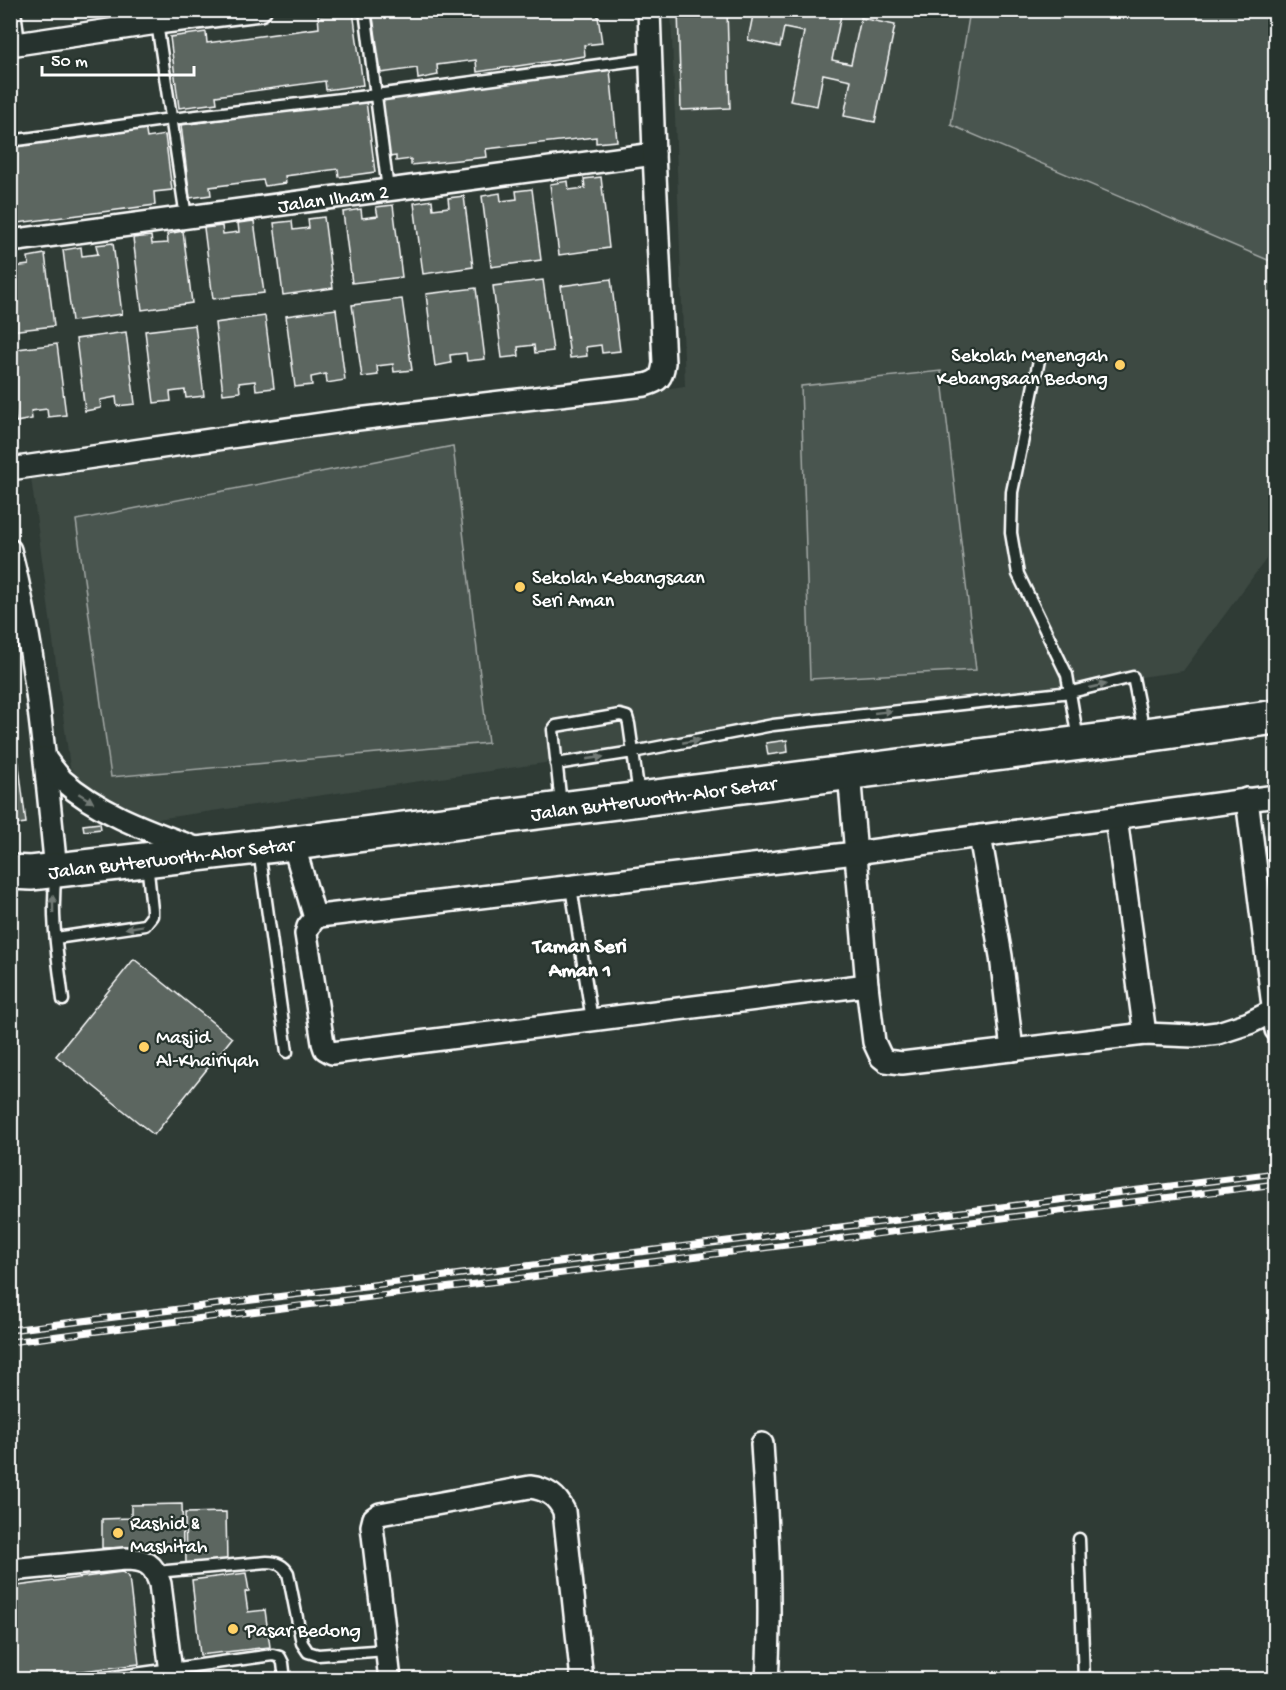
<svg xmlns="http://www.w3.org/2000/svg" width="1286" height="1690" font-family="'Gochi Hand',sans-serif">
  <style>
    .built { fill: #3c4842 }
    .green { fill: #4a544f; stroke: #a4aaa7; stroke-width: 1.5 }
    .building { fill: #5b6661; stroke: #fff; stroke-width: 1.5 }
    .lines { fill: none; stroke-linecap: round; stroke-linejoin: round }
    .service-casing { stroke: #fff; stroke-width: 15 }
    .minor-casing { stroke: #fff; stroke-width: 26 }
    .primary-casing { stroke: #fff; stroke-width: 38 }
    .service { stroke: #26332d; stroke-width: 10 }
    .minor { stroke: #26332d; stroke-width: 21 }
    .primary { stroke: #26332d; stroke-width: 33 }
    .rail-casing { stroke: #fff; stroke-width: 7 }
    .rail { stroke: #26332d; stroke-width: 4.5; stroke-dasharray: 14; stroke-linecap: butt }
    .oneway { fill: #727a76 }
    .poi-dot { fill: #ffd166; stroke: #26332d; stroke-width: 2 }
    .labels { text-anchor: middle; stroke-width: 4.5; stroke-linejoin: round; paint-order: stroke }
    .street-label { font-size: 20px; fill: #fff; stroke: #26332d }
    .poi-label { font-size: 20px; fill: #fff; stroke: #26332d; text-anchor: start }
    .neighbourhood-label { font-size: 21px; font-weight: bold; fill: #fff; stroke: #26332d }
  </style>
  <rect width="100%" height="100%" fill="#2f3b35"/>
  <filter id="ink" filterUnits="userSpaceOnUse"><feTurbulence type="fractalNoise" baseFrequency=".0167" numOctaves="2"/><feDisplacementMap in="SourceGraphic" scale="12" xChannelSelector="R" yChannelSelector="G"/><feConvolveMatrix kernelMatrix="1 2 1 2 8 2 1 2 1" color-interpolation-filters="sRGB"/></filter>
  <g filter="url(#ink)">
    <path class="built" d="M671,11H1275V547L1183,671L150,820L93,797L70,767L31,478L685,386Z"/>
    <path class="green" d="M970,11H1275V263L951,125Z
      M941,371L976,670L810,679L801,386Z
      M453,446L488,743L111,777L76,520Z"/>
    <path class="building" d="M409,10H597L602,43L584,45L585,56L477,72L476,60L437,65L438,75L418,79L417,68L381,73L373,17L409,13Z
      M678,10H727L730,108L681,110Z
      M754,10H792L791,15L801,17L803,10H842L832,60L851,64L861,18L895,25L875,122L844,116L851,80L823,74L817,106L790,101L804,32L784,28L780,47L748,40Z
      M353,11L363,85L326,90L325,81L216,96L217,103L179,108L170,37L206,32L207,43L319,28L318,15Z
      M610,70L617,141L596,143V137L486,149L487,157L411,165V159L396,161V156L389,157L382,95Z
      M366,101L375,172L339,177L338,169L285,176L286,183L265,186L263,180L210,187L211,195L190,198L181,125Z
      M145,126L147,138L165,135L172,190L154,192L155,205L10,224V144Z
      M601,177L609,248L559,255L550,184L568,181L569,190L585,188L584,179Z
      M532,189L541,260L491,267L482,196L500,193L501,201L517,199L516,191Z
      M464,196L473,267L423,274L414,203L432,200L433,209L449,207L448,198Z
      M393,205L402,277L352,283L343,212L361,209L362,218L378,216L376,207Z
      M324,217L333,288L283,295L274,223L292,221L293,230L309,228L308,219Z
      M254,221L264,293L213,299L204,228L222,226L223,234L239,232L238,223Z
      M183,231L192,303L142,310L133,238L151,236L152,244L168,243L167,234Z
      M113,243L122,314L72,321L63,250L81,247L82,256L98,254L96,245Z
      M45,254L54,326L10,331V259H12L13,267L29,265L28,257Z
      M611,279L620,351L602,353L601,345L586,347L587,356L570,358L561,286Z
      M543,280L553,351L535,353L534,345L518,347L519,356L502,358L493,286Z
      M476,288L485,359L467,361L466,353L450,355L451,363L435,366L426,294Z
      M402,299L412,370L394,372L393,364L377,366L378,375L362,377L352,305Z
      M336,309L345,380L327,383L326,374L311,377L312,385L295,387L286,316Z
      M265,316L274,388L256,390L255,381L239,383L240,392L223,394L215,323Z
      M195,325L204,396L186,398L185,390L170,392L171,401L154,403L145,331Z
      M126,332L135,404L117,406L116,397L100,400L101,408L85,411L76,339Z
      M57,344L66,415L48,417L47,409L31,411L32,419L16,422L10,380V350Z
      M787,740L788,752L768,755L766,743Z
      M17,750L26,823L10,825V751Z
      M100,823L101,829L84,831L83,825Z
      M134,959L232,1038L154,1135L56,1056Z
      M182,1504L183,1546L102,1548V1519L131,1518V1505Z
      M226,1512L227,1562L186,1563L185,1513Z
      M122,1572L129,1577L139,1664L10,1680V1587Z
      M246,1573L249,1591L245,1592L248,1612L265,1610L270,1647L200,1655L192,1580Z"/>
    <g class="lines">
      <defs>
        <path id="service" d="M15,10L19,44
          M365,10L388,190
          M157,23L186,217
          M10,141L171,119L376,95L651,58
          M1039,360L1012,492L1011,533L1018,574L1067,675L1078,740
          M556,764L633,752L773,725L1071,692L1133,677L1144,732
          M561,805L553,730L556,726L620,715L627,717L629,724L639,795
          M259,850L287,1052
          M56,873C50,916 58,958 63,1000
          M571,887L592,1020
          M56,938L145,925L152,916V910L147,862
          M1079,1539L1084,1680
          M156,1572L267,1562C276,1562 283,1564 288,1573L302,1643L308,1652L318,1655L387,1650
          M91,1680L273,1655L280,1657L283,1663L285,1680"/>
        <g id="minor">
          <path d="M10,45L157,23L260,10"/>
          <path id="s1" d="M10,241L654,154"/>
          <path d="M10,469L349,420L645,385C659,381 662,378 664,363L654,154L649,10"/>
          <path d="M10,550C37,654 45,763 56,870"/>
          <path d="M45,758C50,765 56,773 62,780C101,815 153,832 201,850"/>
          <path d="M849,772L867,985L874,1042L881,1057L886,1061L902,1063L1145,1034L1193,1036L1218,1033L1249,1023L1273,1011"/>
          <path d="M1247,799L1276,1030"/>
          <path d="M1116,818L1145,1034"/>
          <path d="M980,836L1001,956L1012,1050"/>
          <path d="M293,843L315,918L308,927L306,934L323,1043L325,1049L332,1053L867,985"/>
          <path d="M315,918L319,916L855,853L1276,796"/>
          <path d="M762,1444C767,1523 772,1601 767,1680"/>
          <path d="M10,1570L125,1559C145,1559 154,1564 160,1584L172,1680"/>
          <path d="M390,1680L372,1526L374,1518L380,1514L530,1487C547,1489 557,1496 564,1511L582,1680"/>
        </g>
        <g id="primary">
          <path id="s2" d="M10,872L31,873L293,843L1145,735L1276,717"/>
        </g>
      </defs>
      <use href="#service" class="service-casing"/>
      <use href="#minor" class="minor-casing"/>
      <use href="#primary" class="primary-casing"/>
      <use href="#service" class="service"/>
      <use href="#minor" class="minor"/>
      <use href="#primary" class="primary"/>
      <defs>
        <path id="rail" d="M10,1330L1276,1173
          M10,1342L1276,1184"/>
      </defs>
      <use href="#rail" class="rail-casing"/>
      <use href="#rail" class="rail"/>
    </g>
    <defs><path id="oneway-solid" d="M-6-.8H1V-3.2L6.5 0L1 3.2V.8H-6Z" transform="scale(1.5)"/></defs>
    <g class="oneway">
      <use href="#oneway-solid" transform="translate(1098 686) rotate(-13)"/>
      <use href="#oneway-solid" transform="translate(883 712) rotate(-6)"/>
      <use href="#oneway-solid" transform="translate(691 741) rotate(-11)"/>
      <use href="#oneway-solid" transform="translate(595 758) rotate(-8)"/>
      <use href="#oneway-solid" transform="translate(86 798) rotate(32)"/>
      <use href="#oneway-solid" transform="translate(53 904) rotate(-91)"/>
      <use href="#oneway-solid" transform="translate(134 927) rotate(170)"/>
    </g>
  </g>
  <g class="poi-dot">
    <circle cx="1120" cy="365" r="6"/>
    <circle cx="520" cy="587" r="6"/>
    <circle cx="144" cy="1047" r="6"/>
    <circle cx="118" cy="1533" r="6"/>
    <circle cx="233" cy="1629" r="6"/>
  </g>
  <g class="labels">
    <g class="street-label">
      <text dy="7" stroke="none"><textPath href="#s1" startOffset="326">Jalan Ilham 2</textPath></text>
      <text dy="7" stroke="none"><textPath href="#s2" startOffset="648">Jalan Butterworth-Alor Setar</textPath></text>
      <text dy="7" stroke="none"><textPath href="#s2" startOffset="162">Jalan Butterworth-Alor Setar</textPath></text>
    </g>
    <g class="poi-label">
      <text x="1108" y="361" text-anchor="end">Sekolah Menengah<tspan x="1108" dy="23">Kebangsaan Bedong</tspan></text>
      <text x="532" y="583">Sekolah Kebangsaan<tspan x="532" dy="23">Seri Aman</tspan></text>
      <text x="156" y="1043">Masjid<tspan x="156" dy="23">Al-Khairiyah</tspan></text>
      <text x="130" y="1529">Rashid &amp;<tspan x="130" dy="23">Mashitah</tspan></text>
      <text x="245" y="1636">Pasar Bedong</text>
    </g>
    <g class="neighbourhood-label">
      <text x="580" y="952">Taman Seri<tspan x="580" dy="24">Aman 1</tspan></text>
    </g>
  </g>
  <rect width="1286" height="1690" fill="none" stroke="#26332d" stroke-width="36"/>
  <rect x="18" y="18" width="1250" height="1654" fill="none" stroke="#fff" stroke-width="2" filter="url(#ink)"/>
  <path d="M42 66v9h152v-9" fill="none" stroke="#ffffff" stroke-width="3"/>
  <text x="51" y="66" font-size="18" fill="#ffffff" stroke="#26332d" stroke-width="4.5" paint-order="stroke">50 m</text>
</svg>
